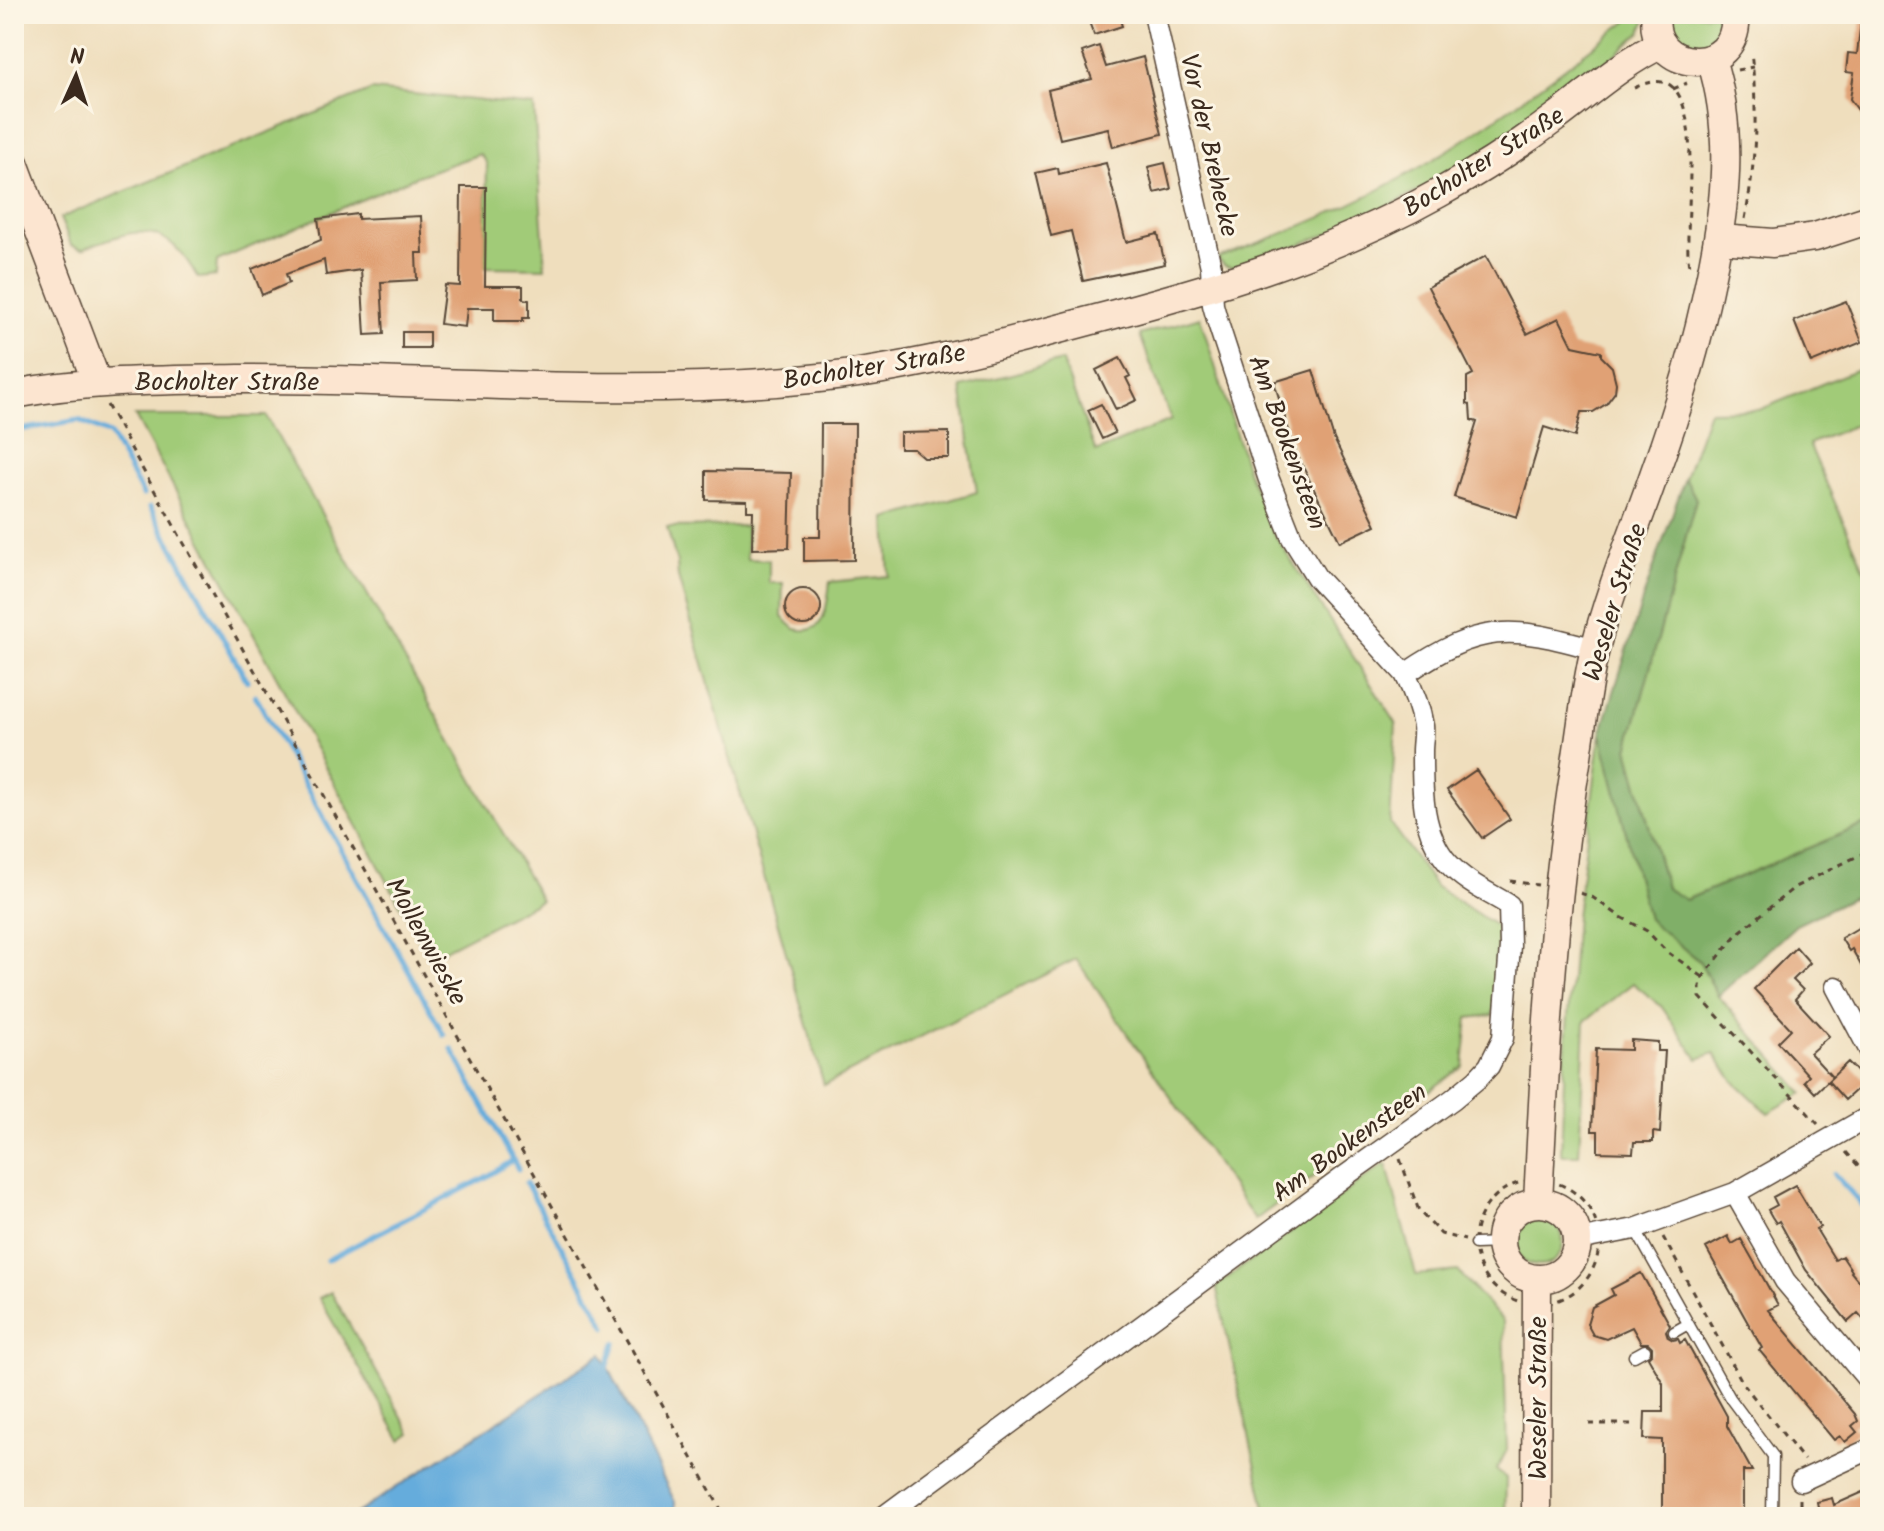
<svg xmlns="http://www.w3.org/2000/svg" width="1884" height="1531" font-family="Kalam,sans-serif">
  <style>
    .green { fill: #a1cb78; stroke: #6e7a4b; stroke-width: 2 }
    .forest { fill: #80af68; stroke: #5e6c43; stroke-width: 2 }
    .water { fill: #65acdc; stroke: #506b7d; stroke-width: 2 }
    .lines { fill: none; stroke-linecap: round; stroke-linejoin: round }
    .stream { stroke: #65acdc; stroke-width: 5 }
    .building { fill: #e0a174 }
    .lane-casing { stroke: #564536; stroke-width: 13 }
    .street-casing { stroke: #564536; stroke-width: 23 }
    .secondary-casing { stroke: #564536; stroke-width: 31 }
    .path { stroke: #564536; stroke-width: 3; stroke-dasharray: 6 6; stroke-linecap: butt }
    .lane { stroke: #fff; stroke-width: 10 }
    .street { stroke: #fff; stroke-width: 20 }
    .secondary { stroke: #fce5d0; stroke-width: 28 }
    .labels { text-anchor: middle; stroke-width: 6; stroke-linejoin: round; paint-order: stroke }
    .street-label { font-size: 26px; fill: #3b2a1e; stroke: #fcf5e5 }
  </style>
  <rect width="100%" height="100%" fill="#fcf5e5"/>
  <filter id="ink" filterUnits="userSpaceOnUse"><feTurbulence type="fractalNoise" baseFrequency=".0125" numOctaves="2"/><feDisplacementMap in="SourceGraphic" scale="16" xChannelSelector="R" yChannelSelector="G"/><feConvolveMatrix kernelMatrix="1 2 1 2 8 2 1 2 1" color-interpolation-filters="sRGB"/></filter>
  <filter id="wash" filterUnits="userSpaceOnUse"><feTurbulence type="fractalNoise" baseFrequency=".006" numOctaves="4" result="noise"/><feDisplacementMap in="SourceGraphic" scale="32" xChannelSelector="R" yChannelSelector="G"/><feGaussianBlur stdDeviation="1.8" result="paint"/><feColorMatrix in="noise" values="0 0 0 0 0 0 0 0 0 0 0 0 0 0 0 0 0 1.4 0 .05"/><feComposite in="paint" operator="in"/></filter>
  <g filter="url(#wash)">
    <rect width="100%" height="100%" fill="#efdebd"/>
    <path class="green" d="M1625,14H1648L1641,32L1588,79L1507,138L1432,184L1350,226L1235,268L1225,266L1217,258C1292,232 1365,201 1434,159C1501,118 1564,68 1628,20Z
      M1665,14H1723C1718,38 1717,44 1692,49L1671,37Z
      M372,90L534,106L545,268L485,267L487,164L480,154L417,176L217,261L216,276L198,278C165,219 138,227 82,249L71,245L60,218Z
      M1200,317L1247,470L1273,532L1396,723L1390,823L1436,887L1498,927L1493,1015L1468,1018L1463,1066L1255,1220L1076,959L824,1085L678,577L677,563L667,527L746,526L747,559L769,560V583H783L782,617L795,629C827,637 827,604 830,582L889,576L886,519L977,492L961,387L1062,361L1096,452L1171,420L1140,335Z
      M1870,364V419L1809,444L1870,582V822L1685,900L1666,888L1628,749L1696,499L1685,478L1709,411L1759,410Z
      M135,416H266L541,900L429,958Z
      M1601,734L1648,919L1700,962L1718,996L1803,1093L1768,1113L1733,1080L1714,1053L1698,1059L1661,1006L1633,983L1585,1021L1579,1155H1561L1565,1054L1576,916Z
      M1386,1163L1416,1275L1458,1271L1503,1321L1507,1450L1496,1470L1506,1478L1505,1517H1267L1216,1286Z
      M1515 1242a24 24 0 1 1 48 0a24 24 0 1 1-48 0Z
      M331,1292L411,1433L401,1440L319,1298Z"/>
    <path class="forest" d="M1685,478L1696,499L1628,749L1666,888L1686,900L1870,822V889L1796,925L1718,996L1700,962L1648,919L1601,734L1644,595Z"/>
    <path class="water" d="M602,1354L675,1502V1517H351Z"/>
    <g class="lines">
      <path class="stream" d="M14,431L79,420L110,434L143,495
        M150,507L247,681
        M255,695L444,1035
        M452,1049L518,1169
        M1834,1174L1870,1213
        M526,1183L606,1327
        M327,1260L488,1176L513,1160
        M606,1371L615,1343"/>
    </g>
    <g id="blocks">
      <path class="building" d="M1086,14H1118L1122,26L1094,35Z
        M1861,21L1870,22V127L1850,99L1854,73L1846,72L1848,53L1857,54Z
        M1099,46L1106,67L1143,57L1162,134L1113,147L1108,128L1060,139L1048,90L1092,79L1082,52Z
        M1106,163L1126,242L1158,234L1165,264L1083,281L1071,231L1051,236L1036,173L1058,168L1059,174Z
        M1165,163L1171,189L1154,193L1148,167Z
        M461,187H486L485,286H523V299L529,300V318H523V321H494V308H467L465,327L440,324L445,285L460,286Z
        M358,214V219L421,216L423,253H416L417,280L381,282L384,334L365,335L361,270L326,275L324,260L286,274L289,283L262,295L252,269L321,240L318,219Z
        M1486,256L1527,334L1559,318L1573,346L1601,352V356L1612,367L1616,383L1615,392L1606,404L1593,412H1581L1575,437L1544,427L1517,517L1454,497L1477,422L1471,420L1470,405L1467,404V377L1473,374L1428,287Z
        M1846,301L1862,342L1811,363L1794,321Z
        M402,332H429V348H402Z
        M1120,358L1130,376L1126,378L1137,400L1116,410L1096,370Z
        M1313,370L1334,439L1376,525L1340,542L1296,453L1274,382Z
        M1101,404L1115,433L1102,439L1088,410Z
        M821,424H855L854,560L804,561V537H820Z
        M949,432V458H924L914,449H900V433Z
        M706,471L791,473L789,548L752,549L753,511H747V501L706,500Z
        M785 607a18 18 0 1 1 36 0a18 18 0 1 1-36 0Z
        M1476,770L1510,819L1482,838L1447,790Z
        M1870,921V982L1852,949L1849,951L1841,938Z
        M1796,947L1810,963L1793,980L1803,990L1795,999L1829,1036L1810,1053L1832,1077L1815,1093L1804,1081L1809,1076L1778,1042L1791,1029L1754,989Z
        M1631,1040L1658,1042V1051H1665L1660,1133L1653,1132V1142H1634L1633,1153L1598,1152V1131H1592L1596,1049L1631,1050Z
        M1848,1062L1866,1081L1845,1100L1828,1081Z
        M1795,1185L1820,1227L1816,1229L1835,1260L1842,1256L1852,1271L1851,1272L1870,1295V1327L1858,1313L1848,1322L1806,1270L1779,1221L1776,1223L1772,1217L1768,1210L1777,1205L1773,1197Z
        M1728,1236L1732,1244L1741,1239L1766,1283L1778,1305L1768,1310L1855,1414L1858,1421L1852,1426L1857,1432L1845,1442L1840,1436L1834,1440L1759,1350L1762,1348L1706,1248Z
        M1641,1273L1670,1325L1666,1331L1668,1337L1673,1340L1678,1339L1680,1343L1685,1340L1727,1416V1426L1752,1471H1743V1517H1662V1440L1644,1439L1645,1412H1663V1383L1648,1357L1652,1353V1347L1648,1343H1641L1632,1327L1606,1339L1593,1335L1587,1324L1592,1307L1614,1295L1611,1289Z
        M1870,1489V1517H1807L1819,1512L1817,1502L1832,1498L1834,1505Z"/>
    </g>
  </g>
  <g filter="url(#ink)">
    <use href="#blocks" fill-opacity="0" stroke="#564536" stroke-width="2"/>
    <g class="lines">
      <defs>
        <path id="lane" d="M1635,1229L1730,1398L1773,1456L1772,1517
          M1475,1244L1502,1243
          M1674,1332L1688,1324
          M1634,1356L1645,1350"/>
        <path id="street" d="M1405,674C1480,623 1510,625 1595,649
          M1836,987L1870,1051
          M1735,1193L1785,1281L1870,1382
          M1577,1240L1635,1229L1735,1193L1870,1116
          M1801,1481L1870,1449
          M883,1517L1345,1176L1453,1099L1477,1079L1489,1066L1503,1038L1510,946L1509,905C1488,892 1466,883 1448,863C1421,832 1422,789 1422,751C1422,743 1424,734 1423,726C1420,708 1413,690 1405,674L1317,578L1292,538L1268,477L1218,323L1213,305L1211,267L1154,14"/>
        <path id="secondary" d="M1656,14C1647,74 1741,79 1735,14
          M14,163L97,383
          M1720,239L1773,243L1815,237L1870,219
          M14,394C88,380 164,380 239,379C429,378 621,398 810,379C902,370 992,347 1081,323C1204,291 1327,256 1439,193C1479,171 1518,146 1555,118C1589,93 1623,62 1662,44
          M1538,1203C1545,1055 1552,909 1576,763C1582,725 1586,686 1595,649C1610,589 1635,530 1655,472C1678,409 1697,345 1710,280C1726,206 1734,132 1711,59
          M1501 1241a38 38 0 1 1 76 0a38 38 0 1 1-76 0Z
          M1536,1517L1537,1279"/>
      </defs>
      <use href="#lane" class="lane-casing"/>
      <use href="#street" class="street-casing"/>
      <use href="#secondary" class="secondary-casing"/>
      <path class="path" d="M14,19L27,14
        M1737,70L1753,67
        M1634,88C1646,83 1658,78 1670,85C1704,109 1683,229 1689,267
        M1673,89L1687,83
        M14,117L25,144
        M1745,219C1756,163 1758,109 1751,52
        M107,405L725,1517
        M1510,881L1538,885
        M1580,893L1592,897L1621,917L1647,931L1666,951L1703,977
        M1818,1124L1700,997V986L1703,977L1736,935L1795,887L1870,850
        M1846,1152L1870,1179
        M1400,1159L1419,1211L1441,1234L1465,1240
        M1475 1242a62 62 0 1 1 124 0a62 62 0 1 1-124 0Z
        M1663,1237L1744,1385L1804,1460
        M1589,1424H1633
        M1800,1517V1497"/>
      <use href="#lane" class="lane"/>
      <use href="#street" class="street"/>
      <use href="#secondary" class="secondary"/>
    </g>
  </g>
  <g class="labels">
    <g class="street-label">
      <text transform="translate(1210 145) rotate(77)" y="9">Vor der Brehecke</text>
      <text transform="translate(1483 161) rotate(-32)" y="9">Bocholter Straße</text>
      <text transform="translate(874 366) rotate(-9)" y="9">Bocholter Straße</text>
      <text x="227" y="390">Bocholter Straße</text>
      <text transform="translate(1288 442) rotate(70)" y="9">Am Bookensteen</text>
      <text transform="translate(1614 602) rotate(-73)" y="9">Weseler Straße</text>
      <text transform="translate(427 941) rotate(61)" y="9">Mollenwieske</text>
      <text transform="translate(1349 1142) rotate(-36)" y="9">Am Bookensteen</text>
      <text transform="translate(1537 1398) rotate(-90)" y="9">Weseler Straße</text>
    </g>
  </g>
  <rect width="1884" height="1531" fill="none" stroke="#fcf5e5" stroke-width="48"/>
  <g transform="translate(76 76) rotate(3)" stroke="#fcf5e5" stroke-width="6" paint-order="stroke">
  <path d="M0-6L14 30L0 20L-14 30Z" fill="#3b2a1e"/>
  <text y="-12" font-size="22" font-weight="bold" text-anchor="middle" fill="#3b2a1e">N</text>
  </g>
</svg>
